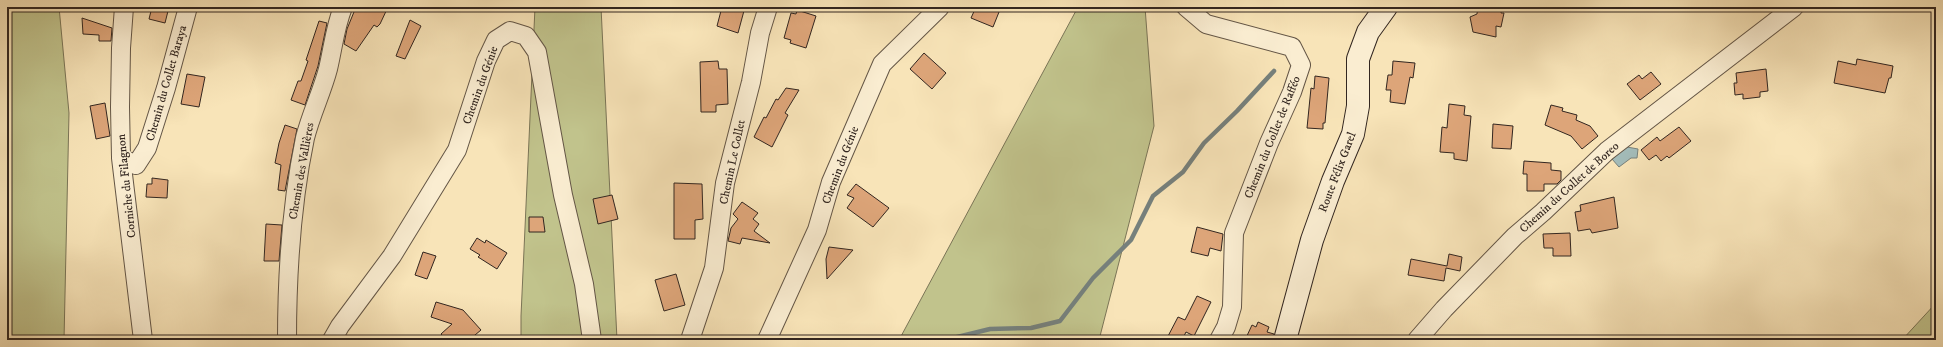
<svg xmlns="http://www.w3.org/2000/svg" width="1943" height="347" font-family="'IM FELL DW Pica',serif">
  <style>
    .green { fill: #c1c38c; stroke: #7a7456 }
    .water { fill: #a3bcba; stroke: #76807c }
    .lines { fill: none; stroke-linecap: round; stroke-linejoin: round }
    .stream { stroke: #76807c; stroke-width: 4.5 }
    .building { fill: #dda579; stroke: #322620 }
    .street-casing { stroke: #645646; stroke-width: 20 }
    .secondary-casing { stroke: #322620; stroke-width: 24 }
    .street { stroke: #faedd1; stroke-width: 18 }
    .secondary { stroke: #faedd1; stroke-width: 22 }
    .labels { text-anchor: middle; stroke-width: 4; stroke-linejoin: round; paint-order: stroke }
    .street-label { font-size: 12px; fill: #322620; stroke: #faedd1 }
  </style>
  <rect width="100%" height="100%" fill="#f8e4b8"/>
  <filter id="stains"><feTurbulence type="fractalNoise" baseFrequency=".005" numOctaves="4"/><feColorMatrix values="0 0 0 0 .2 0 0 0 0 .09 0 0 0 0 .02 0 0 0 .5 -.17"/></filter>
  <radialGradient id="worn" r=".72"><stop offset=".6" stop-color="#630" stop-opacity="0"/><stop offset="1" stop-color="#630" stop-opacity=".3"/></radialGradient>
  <path class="green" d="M7,7H59L69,113L64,340H7Z
    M535,7H601L617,340H521V316Z
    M1078,7H1145L1154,126L1099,340H899Z
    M1936,303V340H1902Z"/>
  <path class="water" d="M1627,147L1638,149L1637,158H1631L1619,167L1612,159Z"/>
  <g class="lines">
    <path class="stream" d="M945,340L990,329L1031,328L1060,321L1093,278L1131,240L1153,196L1183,172L1204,143L1237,111L1274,71"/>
  </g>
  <path class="building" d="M152,7H169L165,23L149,19Z
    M356,7H388L380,24L377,27L374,25L356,51L344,44L347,29Z
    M722,7H745L738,33L717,26Z
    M976,7H1001L993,27L971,18Z
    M1478,7H1502L1501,13H1504L1501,27L1496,26V37L1473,32L1470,17L1477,14Z
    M797,10L816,16L806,48L790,43L791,40L784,38L791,13L796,14Z
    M82,18L112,28L111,41H99V35L83,34Z
    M410,20L421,26L405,59L396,56Z
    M319,21L327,23L318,66L305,105L291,100L298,81H301L308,61L306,60Z
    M924,53L946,73L932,89L910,69Z
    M1857,59L1893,66L1891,78H1889L1885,93L1834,83L1838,61L1856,65Z
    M718,61L719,69H727L728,104L716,105V112H701L700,62Z
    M1393,61L1415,63L1413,78L1410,77L1405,104L1390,102L1391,90H1386L1388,75H1392Z
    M1766,69L1768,91L1760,92V97L1743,99V94L1735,95L1734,83H1737L1736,73Z
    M1651,72L1661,84L1640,100L1627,84L1639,75L1642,79Z
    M187,74L205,77L199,107L181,104Z
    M1315,76L1329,78L1325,123H1323V129L1307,128L1311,88L1314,89Z
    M786,88L799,90L785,113L788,115L772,147L754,137L764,117L766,118L776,99L778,100Z
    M105,103L110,136L96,139L90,106Z
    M1449,104L1465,106L1464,115L1471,116L1467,161L1454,159V153L1440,152L1442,127L1447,128Z
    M1551,105L1563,108L1562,111L1577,115L1576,120L1590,126L1598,136L1582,149L1571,136L1545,125Z
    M1493,124L1513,126L1511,149L1492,148Z
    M285,125L297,129L285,191L278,190L281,165L275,163L279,143Z
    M1679,127L1691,141L1669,158L1667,156L1661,161L1656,155L1649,160L1641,150L1657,137L1660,141Z
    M1524,161L1551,163V170L1561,171V180L1557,184H1544V191H1527V174H1523Z
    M152,178L168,180L167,198L146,197L147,184H152Z
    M674,183L702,184L703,219L695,220V239H674Z
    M856,184L889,208L873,227L847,208L854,198L847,195Z
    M612,195L618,219L598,224L593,199Z
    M1614,197L1618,228L1592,233L1590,229L1578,231L1575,212L1581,211L1580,205Z
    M742,202L758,213L753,219L759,224L754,231L770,243L742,238L740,244L728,241L731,228L738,219L733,214Z
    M529,217H543L545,232H529Z
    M266,224L282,225L279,261H264Z
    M1197,227L1223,234L1221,251L1210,248L1208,256L1191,252Z
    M1570,233L1571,256H1553V248H1544L1543,234Z
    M477,238L485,243L486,240L507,253L497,269L478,257L480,255L470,249Z
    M829,247L853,250L827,279L826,259Z
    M423,252L436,256L427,279L415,275Z
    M1449,254L1462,257L1460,271L1446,268L1444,281L1408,275L1411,259L1447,266Z
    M676,274L685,305L664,311L655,280Z
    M1197,296L1211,302L1194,336L1186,332L1182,340H1166L1178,317L1185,320Z
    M436,302L463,310L481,330L469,340H446L441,334L452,324L431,317Z
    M1258,322L1269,327L1267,332L1274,334L1273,340H1245L1252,325L1256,327Z"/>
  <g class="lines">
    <defs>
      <path id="street" d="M124,7L121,48L120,107L121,158L143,340
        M1186,7L1206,24L1292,47L1301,65L1292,92L1269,143L1234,233L1232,307L1226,327L1219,340
        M121,158L136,165L147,148L166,88L188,7
        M287,340C287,272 291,205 305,138C311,114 322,92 328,69C333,48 335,27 343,7
        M332,340L340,326L392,256L457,150L486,61L496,40L510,31L526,36L537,52L563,195L584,284L592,340
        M690,340L714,268L725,183L751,82L760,33L768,7
        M767,340L817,230L831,182L882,64L940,7
        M1417,340L1444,309L1515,236L1543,212L1607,151L1794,7"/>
      <path id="secondary" d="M1285,340L1312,240L1333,181L1353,134L1358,106V59L1368,32L1386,7"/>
    </defs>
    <use href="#street" class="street-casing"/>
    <use href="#secondary" class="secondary-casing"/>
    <use href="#street" class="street"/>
    <use href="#secondary" class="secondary"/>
  </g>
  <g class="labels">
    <g class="street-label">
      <text transform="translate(166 83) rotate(-74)" y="4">Chemin du Collet Baraya</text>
      <text transform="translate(480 85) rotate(-70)" y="4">Chemin du Génie</text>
      <text transform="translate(1272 137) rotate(-68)" y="4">Chemin du Collet de Rafféo</text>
      <text transform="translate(732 162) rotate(-78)" y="4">Chemin Le Collet</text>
      <text transform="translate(840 165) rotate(-69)" y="4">Chemin du Génie</text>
      <text transform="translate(301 171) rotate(-80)" y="4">Chemin des Vallières</text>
      <text transform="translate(1337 172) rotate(-69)" y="4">Route Félix Garel</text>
      <text transform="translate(126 186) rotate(-96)" y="4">Corniche du Filagnon</text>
      <text transform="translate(1569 187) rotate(-42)" y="4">Chemin du Collet de Boreo</text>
    </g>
  </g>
  <rect width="1943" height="347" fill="none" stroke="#f8e4b8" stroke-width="24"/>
  <rect x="8" y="8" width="1927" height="331" fill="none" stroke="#322620" stroke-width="2"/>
  <rect x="12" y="12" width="1919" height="323" fill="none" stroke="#322620"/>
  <rect width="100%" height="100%" filter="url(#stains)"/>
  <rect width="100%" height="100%" fill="url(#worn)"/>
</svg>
